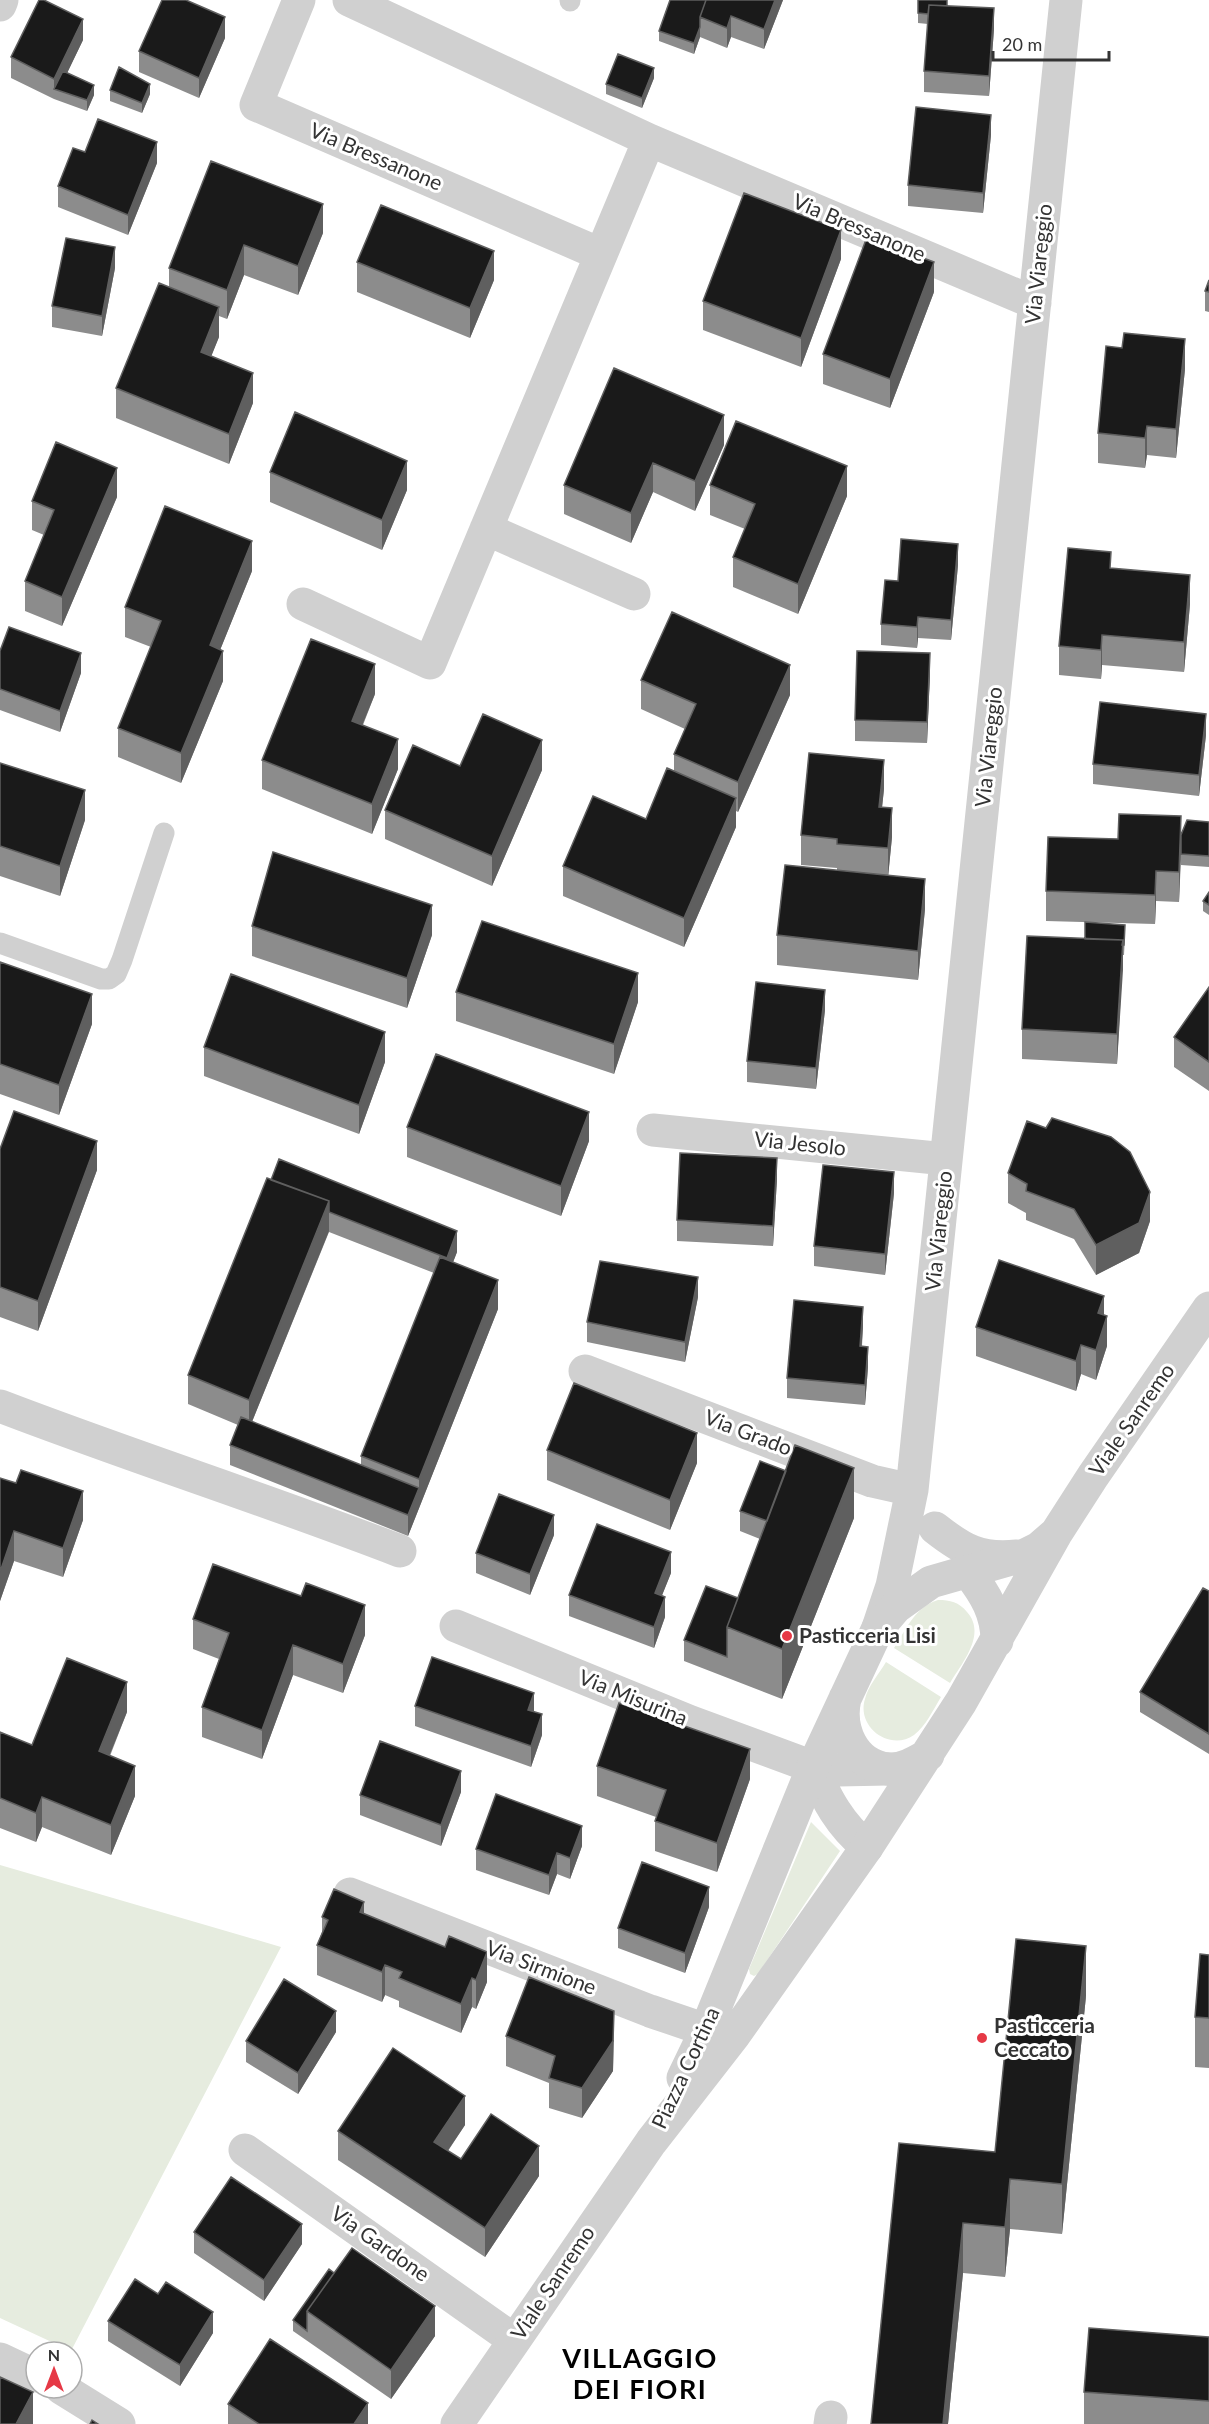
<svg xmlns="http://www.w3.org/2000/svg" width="1209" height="2424" font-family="Lato,sans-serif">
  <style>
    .green { fill: #e6ecdf }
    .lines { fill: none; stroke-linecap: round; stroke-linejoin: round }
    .service { stroke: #d0d0d0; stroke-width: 21 }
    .minor { stroke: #d0d0d0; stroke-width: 33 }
    .tertiary { stroke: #d0d0d0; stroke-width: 33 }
    .wall { fill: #8c8c8c; fill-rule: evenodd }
    .shaded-wall { fill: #5f5f5f }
    .building { fill: #1a1a1a; stroke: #5f5f5f; stroke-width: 1.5 }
    .poi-dot { fill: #e63946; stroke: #fff; stroke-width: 2 }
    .labels { text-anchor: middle; stroke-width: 6; stroke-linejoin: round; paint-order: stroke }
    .street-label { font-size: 21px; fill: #333; stroke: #fff }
    .poi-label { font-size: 21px; font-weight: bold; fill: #333; stroke: #fff; text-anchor: start }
    .district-label { font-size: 27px; font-weight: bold; letter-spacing: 1.5px; fill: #000; stroke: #fff }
  </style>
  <rect width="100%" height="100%" fill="#fff"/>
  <path class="green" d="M938,1600C950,1600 959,1602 967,1612C987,1634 962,1663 950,1683L894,1648C907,1628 915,1607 938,1600Z
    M886,1662L941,1697C933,1710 926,1726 914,1735C890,1752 856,1727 865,1699C868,1686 879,1674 886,1662Z
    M811,1822L840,1851L758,1974L754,1976L750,1974L749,1969Z
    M0,1865L281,1947L71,2351L0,2318Z"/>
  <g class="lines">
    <path class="service" d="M570,1V0
      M0,943L101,979H109L116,974L122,960L164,833"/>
    <path class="minor" d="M299,0L256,105L600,254
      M349,0L649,140L1035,303
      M0,5L2,0
      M486,529L634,594
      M303,604L430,663L649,140
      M653,1130L946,1159
      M585,1371L872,1481L912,1490
      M0,1406C133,1457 268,1500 400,1551
      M935,1528C963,1550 980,1560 1017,1556
      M456,1626L691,1722L813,1767L838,1770L888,1769
      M878,1628L892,1586L912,1490L1066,0
      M813,1767C826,1799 840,1825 867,1847
      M350,1894L650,2011L706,2030L734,2034
      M245,2150L514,2340
      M0,2359L36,2376
      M61,2388L119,2424
      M830,2424L831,2417"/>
    <path class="tertiary" d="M969,1573C985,1594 997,1613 997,1641
      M845,1698C838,1729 853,1765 888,1769C903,1770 916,1762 928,1755
      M683,2078L706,2030L813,1767L878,1628L896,1607L931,1582L1025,1555L1039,1548L1054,1535
      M457,2424L651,2142L735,2034L867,1847L961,1702L1057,1532L1093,1476L1209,1308"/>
  </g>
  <path class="wall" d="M670,0H783L764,49L731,37L727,48L700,37L694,54L659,41V31Z
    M918,0L947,6L994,29L989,96L924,92V71L928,24L918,23Z
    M225,38L199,98L139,72V51Z
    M83,40L67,73L94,95L87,111L54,99L11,78V57Z
    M654,78L642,108L606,94V84Z
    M110,90L150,94L142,113L110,101Z
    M991,135L983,213L908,206V185Z
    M85,152L157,163L128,235L58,207V186Z
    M211,161L323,233L298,295L244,275L227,319L219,316V337L211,356L253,403L229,464L116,418V388L169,287V268Z
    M841,259L801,367L703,330V301Z
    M357,262L494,280L470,338L357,292Z
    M115,268L102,336L52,327V306Z
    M1209,280V312L1205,311V291Z
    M934,292L890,408L823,384V354Z
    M1185,369L1176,458L1147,455L1145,468L1098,463V433Z
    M724,445L695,511L653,492L631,543L564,514V485Z
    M270,472L407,490L382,550L270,502Z
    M710,485L847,496L798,614L733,587V557L745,529L710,515Z
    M117,497L62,626L25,611V581L44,535L32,530V501Z
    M958,565L951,640L918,638L917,648L881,645V624L898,581Z
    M1111,568L1190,604L1184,672L1102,665L1101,679L1059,675V646Z
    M252,571L220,650L223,681L181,783L118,757V728L151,647L125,637V607Z
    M0,651L81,673L60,732L0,710Z
    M930,673L927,743L855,741V720Z
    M641,680L790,695L738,812L736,811V827L684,947L563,896V866L646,819L674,771V754L685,729L641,709Z
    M375,694L363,725L398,769L372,834L262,789V760Z
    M1206,735L1199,796L1093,784V764Z
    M0,763L85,820L60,896L0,876Z
    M460,766L542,770L492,886L385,839V810Z
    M884,789L882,807L892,837L888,876L925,909L918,980L777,965V935L837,870V868L801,865V835Z
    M1209,822V867L1181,865V859L1179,902L1156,901L1155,924L1046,921V891L1118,839L1181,835Z
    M1209,892V915L1203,911V901Z
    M252,926L432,935L407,1008L252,956Z
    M1125,935L1124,955H1123L1117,1064L1022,1059V1029L1085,939Z
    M0,962L92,1024L59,1115L0,1094Z
    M1209,987V1091L1174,1067V1037Z
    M456,992L638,1002L614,1074L456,1021Z
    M825,1010L816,1089L747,1082V1061Z
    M204,1047L385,1062L359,1134L204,1076Z
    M407,1127L589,1141L561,1216L407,1157Z
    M0,1149L97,1170L38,1331L0,1317Z
    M1008,1173L1150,1221L1139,1253L1096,1275L1074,1239L1026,1220V1213L1008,1203Z
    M267,1178L457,1252L453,1262L498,1309L408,1536L230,1465V1445L238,1425L188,1404V1375ZM329,1232L434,1273L361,1456V1466L252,1422Z
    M777,1179L773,1246L677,1241V1220Z
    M894,1193L885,1275L814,1266V1246Z
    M698,1297L685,1362L587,1342V1322Z
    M863,1327L862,1346L868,1367L865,1405L787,1398V1378Z
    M976,1327L1107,1346L1096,1380L1081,1374L1076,1391L976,1356Z
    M547,1450L697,1463L670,1530L547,1480Z
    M0,1478L83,1520L63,1577L14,1561L0,1601Z
    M740,1511L854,1518L782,1699L684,1661V1640L738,1598L760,1539L740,1531Z
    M554,1535L530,1595L476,1573V1553Z
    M671,1573L662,1595L665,1617L654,1648L569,1616V1595Z
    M1209,1591V1754L1140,1712V1692Z
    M193,1619L365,1635L343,1693L293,1675L262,1759L202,1737V1707L219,1659L193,1649Z
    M415,1706L542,1735L531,1767L415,1726Z
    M127,1712L110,1756L135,1796L111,1855L42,1827L36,1842L0,1828V1732L32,1745Z
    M597,1766L750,1779L717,1872L655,1851V1821L656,1817L597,1796Z
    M461,1792L441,1846L360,1815V1795Z
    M582,1846L570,1879L557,1874L549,1895L476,1870V1849Z
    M709,1907L685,1973L618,1948V1928Z
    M364,1914L487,1982L476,2009L472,2007L461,2033L399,2007V2001L385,1995L382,2002L317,1975V1945L322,1932V1917Z
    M1209,1955V2068L1195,2067V2017Z
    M1086,1996L1062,2234L1010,2229L1005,2277L963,2273L948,2424H871L995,2152Z
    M336,2032L298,2094L246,2062V2041Z
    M506,2036L614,2040L613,2071L582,2118L549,2108V2083L506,2066Z
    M465,2125L448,2151L461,2159L539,2176L485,2257L338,2160V2131Z
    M194,2232L302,2244L264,2301L194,2253Z
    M334,2273L435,2336L391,2399L293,2331V2320Z
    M108,2321L213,2333L180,2386L108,2341Z
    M1209,2337V2424H1084V2392Z
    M228,2404L368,2424H228Z"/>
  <path class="shaded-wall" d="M775,0H783L764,49V29Z
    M994,8V29L989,96V76Z
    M731,16V37L727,48V28Z
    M225,17V38L199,98V78Z
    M83,19V40L59,90L54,89V79Z
    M700,27V37L694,54V43Z
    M654,68V78L642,108V98Z
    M150,84V94L142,113V103Z
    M94,85V95L87,111V100Z
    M991,115V135L983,213V193Z
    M157,142V163L128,235V215Z
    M323,204V233L298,295V266Z
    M841,230V259L801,367V338Z
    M244,245V275L227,319V290Z
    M115,247V268L102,336V316Z
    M494,251V280L470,338V308Z
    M934,262V292L890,408V379Z
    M219,307V337L201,382V352Z
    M1185,339V369L1176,458V429Z
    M253,373V403L229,464V434Z
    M724,415V445L695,511V481Z
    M1147,426V455L1145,468V438Z
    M407,461V490L382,550V520Z
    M653,463V492L631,543V513Z
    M847,466V496L798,614V584Z
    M117,468V497L62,626V597Z
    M252,541V571L210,675V645Z
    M958,544V565L951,640V620Z
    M1190,575V604L1184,672V642Z
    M918,617V638L917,648V627Z
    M1102,635V665L1101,679V650Z
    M223,651V681L181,783V753Z
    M81,653V673L60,732V711Z
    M930,653V673L927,743V722Z
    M375,664V694L352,750V721Z
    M790,665V695L738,812V782Z
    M1206,714V735L1199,796V775Z
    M398,739V769L372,834V804Z
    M542,740V770L492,886V856Z
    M884,760V789L879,836V807Z
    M85,790V820L60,896V866Z
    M736,798V827L684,947V918Z
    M892,808V837L888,878V848Z
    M1181,816V846L1179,902V872Z
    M1156,871V901L1155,924V895Z
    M925,879V909L918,980V951Z
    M432,905V935L407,1008V978Z
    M1123,940V970L1117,1064V1034Z
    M638,973V1002L614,1074V1044Z
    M825,990V1010L816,1089V1068Z
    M92,994V1024L59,1115V1085Z
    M385,1032V1062L359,1134V1105Z
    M589,1112V1141L561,1216V1186Z
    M97,1141V1170L38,1331V1301Z
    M777,1158V1179L773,1246V1226Z
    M894,1172V1193L885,1275V1254Z
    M1150,1192V1221L1139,1253L1096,1275V1245Z
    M329,1201V1231L249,1429V1400Z
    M457,1231V1252L447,1278V1258Z
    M698,1277V1297L685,1362V1342Z
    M498,1280V1309L408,1536V1515L419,1488V1479Z
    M1104,1296V1325L1107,1316V1346L1096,1380V1350L1098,1313Z
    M863,1307V1327L860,1367V1346Z
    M1081,1345V1374L1076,1391V1361Z
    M868,1347V1367L865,1405V1385Z
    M697,1433V1463L670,1530V1500Z
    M854,1468V1518L782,1699V1649Z
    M83,1491V1520L63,1577V1548Z
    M554,1515V1535L530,1595V1574Z
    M14,1531V1561L0,1601V1572Z
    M671,1552V1573L655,1613V1593Z
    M665,1597V1617L654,1648V1627Z
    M365,1605V1635L343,1693V1664Z
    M293,1645V1675L262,1759V1730Z
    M127,1682V1712L99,1781V1751Z
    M534,1693V1713L528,1710Z
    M542,1714V1735L531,1767V1746Z
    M750,1749V1779L717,1872V1843Z
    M135,1766V1796L111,1855V1825Z
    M461,1771V1792L441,1846V1825Z
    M42,1797V1827L36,1842V1813Z
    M582,1826V1846L570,1879V1858Z
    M557,1853V1874L549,1895V1875Z
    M709,1887V1907L685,1973V1953Z
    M364,1902V1931L360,1912Z
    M1086,1946V1996L1062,2234V2184Z
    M487,1952V1982L476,2009V1980Z
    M385,1965V1995L382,2002V1972Z
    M472,1978V2007L461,2033V2004Z
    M336,2011V2032L298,2094V2073Z
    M614,2011L613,2071L582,2118V2088Z
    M465,2096V2125L434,2171V2142Z
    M539,2146V2176L485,2257V2228Z
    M1010,2179V2229L1005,2277V2227Z
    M963,2223V2273L948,2424H943Z
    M302,2224V2244L264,2301V2280Z
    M435,2306V2336L391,2399V2370Z
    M213,2312V2333L180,2386V2365Z
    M33,2392V2424H16Z
    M368,2403V2424H354Z"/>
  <path class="building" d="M39,0H44L83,19L54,79L11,57Z
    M162,0H186L225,17L199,78L139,51Z
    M670,0H706L700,17V27L694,43L659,31Z
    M706,0H775L764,29L731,16L727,28L700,17Z
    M918,0H947V6L929,5L928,14L918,13Z
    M929,5L994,8L989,76L924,71Z
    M618,54L654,68L642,98L606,84Z
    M119,67L150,84L142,103L110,90Z
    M63,71L94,85L87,100L54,89Z
    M916,107L991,115L983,193L908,185Z
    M98,119L157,142L128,215L58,186L73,148L85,152Z
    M211,161L323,204L298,266L244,245L227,290L169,268Z
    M744,193L841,230L801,338L703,301Z
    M381,205L494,251L470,308L357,262Z
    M867,237L934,262L890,379L823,354Z
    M66,238L115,247L102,316L52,306Z
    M1209,280V292L1205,291Z
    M159,283L219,307L201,352L253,373L229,434L116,388Z
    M1124,333L1185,339L1176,429L1147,426L1145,438L1098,433L1106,346L1122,348Z
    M614,368L724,415L695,481L653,463L631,513L564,485Z
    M295,412L407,461L382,520L270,472Z
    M736,421L847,466L798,584L733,557L755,504L710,485Z
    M56,442L117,468L62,597L25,581L54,510L32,501Z
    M165,506L252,541L210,645L223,651L181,753L118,728L161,621L125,607Z
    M901,539L958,544L951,620L918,617L917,627L881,624L885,580L898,581Z
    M1068,548L1111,552L1110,568L1190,575L1184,642L1102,635L1101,650L1059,646Z
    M672,612L790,665L738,782L674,754L696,704L641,680Z
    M9,627L81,653L60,711L0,689V651Z
    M311,639L375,664L352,721L398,739L372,804L262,760Z
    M857,651L930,653L927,722L855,720Z
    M1100,702L1206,714L1199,775L1093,764Z
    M483,714L542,740L492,856L385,810L413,745L460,766Z
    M809,753L884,760L879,807L892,808L888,848L837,844V839L801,835Z
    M0,763L85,790L60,866L0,846Z
    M667,768L736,798L684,918L563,866L593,796L646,819Z
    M1119,814L1181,816L1179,872L1156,871L1155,895L1046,891L1048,837L1118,839Z
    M1187,820L1209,822V856L1181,854V835Z
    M273,852L432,905L407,978L252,926Z
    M785,865L925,879L918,951L777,935Z
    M1209,892V905L1203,901Z
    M482,921L638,973L614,1044L456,992Z
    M1085,922L1125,925L1124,945H1122L1123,940L1085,939Z
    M1027,936L1123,940L1117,1034L1022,1029Z
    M0,962L92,994L59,1085L0,1064Z
    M231,974L385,1032L359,1105L204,1047Z
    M756,982L825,990L816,1068L747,1061Z
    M1209,987V1062L1174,1037Z
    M436,1054L589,1112L561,1186L407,1127Z
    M14,1111L97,1141L38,1301L0,1287V1149Z
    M1052,1118L1111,1137L1130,1152L1150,1192L1139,1223L1096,1245L1074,1209L1026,1191L1027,1184L1008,1173L1027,1121L1046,1128Z
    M680,1153L777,1158L773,1226L677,1220Z
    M279,1159L457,1231L447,1258L329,1212V1201L271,1180Z
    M823,1165L894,1172L885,1254L814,1246Z
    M267,1178L329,1201L249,1400L188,1375Z
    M440,1257L498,1280L419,1479L361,1456Z
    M999,1260L1104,1296L1098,1313L1107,1316L1096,1350L1081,1345L1076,1361L976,1327Z
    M600,1261L698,1277L685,1342L587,1322Z
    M794,1300L863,1307L860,1346L868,1347L865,1385L787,1378Z
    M574,1383L697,1433L670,1500L547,1450Z
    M241,1417L419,1488L408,1515L230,1445Z
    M795,1445L854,1468L782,1649L727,1627Z
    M760,1461L786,1471L767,1521L740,1511Z
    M21,1470L83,1491L63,1548L14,1531L0,1572V1478L16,1483Z
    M499,1494L554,1515L530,1574L476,1553Z
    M597,1524L671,1552L655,1593L665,1597L654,1627L569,1595Z
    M213,1564L301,1596L306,1583L365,1605L343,1664L293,1645L262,1730L202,1707L229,1633L193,1619Z
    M706,1586L738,1598L727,1627V1657L684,1640Z
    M1203,1588L1209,1591V1734L1140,1692Z
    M432,1657L534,1693L528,1710L542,1714L531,1746L415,1706Z
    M67,1658L127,1682L99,1751L135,1766L111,1825L42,1797L36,1813L0,1798V1732L32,1745Z
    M619,1703L750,1749L717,1843L655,1821L666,1790L597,1766Z
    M380,1741L461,1771L441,1825L360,1795Z
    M496,1794L582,1826L570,1858L557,1853L549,1875L476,1849Z
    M642,1862L709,1887L685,1953L618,1928Z
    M334,1889L364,1902L360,1912L445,1947L449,1936L487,1952L476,1980L472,1978L461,2004L399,1978L402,1972L385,1965L382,1972L317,1945L328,1920L322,1917Z
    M1016,1939L1086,1946L1062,2184L1010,2179L1005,2227L963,2223L943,2424H871L899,2143L995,2152Z
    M1200,1954L1209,1955V2018L1195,2017Z
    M529,1977L614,2011L613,2041L582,2088L549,2078L555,2056L506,2036Z
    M284,1979L336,2011L298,2073L246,2041Z
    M393,2048L465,2096L434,2142L461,2159L491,2114L539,2146L485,2228L338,2131Z
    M231,2177L302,2224L264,2280L194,2232Z
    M352,2248L435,2306L391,2370L307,2311Z
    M329,2269L334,2273L307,2311V2331L293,2320Z
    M135,2279L158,2294L166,2282L213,2312L180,2365L108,2321Z
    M1089,2328L1209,2337V2401L1084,2392Z
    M270,2339L368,2403L354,2424H259L228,2404Z
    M0,2377L33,2392L16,2424H0Z
    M92,2420L98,2424H90Z"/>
  <g class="poi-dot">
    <circle cx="787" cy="1636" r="6"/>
    <circle cx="982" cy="2038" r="6"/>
  </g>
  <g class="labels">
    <g class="street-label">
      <text transform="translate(376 157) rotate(23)" y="7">Via Bressanone</text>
      <text transform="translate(859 228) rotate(23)" y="7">Via Bressanone</text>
      <text transform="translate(1039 264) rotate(-84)" y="7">Via Viareggio</text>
      <text transform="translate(989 747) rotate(-84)" y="7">Via Viareggio</text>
      <text transform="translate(800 1144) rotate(6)" y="7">Via Jesolo</text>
      <text transform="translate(939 1231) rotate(-84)" y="7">Via Viareggio</text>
      <text transform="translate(1132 1420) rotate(-55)" y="7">Viale Sanremo</text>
      <text transform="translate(748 1433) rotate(21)" y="7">Via Grado</text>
      <text transform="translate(633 1698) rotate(22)" y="7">Via Misurina</text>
      <text transform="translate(541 1968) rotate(21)" y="7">Via Sirmione</text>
      <text transform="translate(686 2068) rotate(-65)" y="7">Piazza Cortina</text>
      <text transform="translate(380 2244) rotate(35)" y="7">Via Gardone</text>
      <text transform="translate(553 2283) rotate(-56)" y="7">Viale Sanremo</text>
    </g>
    <g class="poi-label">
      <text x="799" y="1643">Pasticceria Lisi</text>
      <text x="994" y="2033">Pasticceria<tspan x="994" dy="24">Ceccato</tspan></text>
    </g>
    <g class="district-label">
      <text x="640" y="2368">VILLAGGIO<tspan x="640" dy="31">DEI FIORI</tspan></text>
    </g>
  </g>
  <g transform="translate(54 2370)"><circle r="28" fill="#ffffff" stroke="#adadad" stroke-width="1.5"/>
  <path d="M0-4.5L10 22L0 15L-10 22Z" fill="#e63946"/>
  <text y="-9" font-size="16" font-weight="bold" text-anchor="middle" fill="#333333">N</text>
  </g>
  <path d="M993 51v9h116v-9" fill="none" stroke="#333333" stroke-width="3"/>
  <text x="1002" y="51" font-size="18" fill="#333333" stroke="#ffffff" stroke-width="4.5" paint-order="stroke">20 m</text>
</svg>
